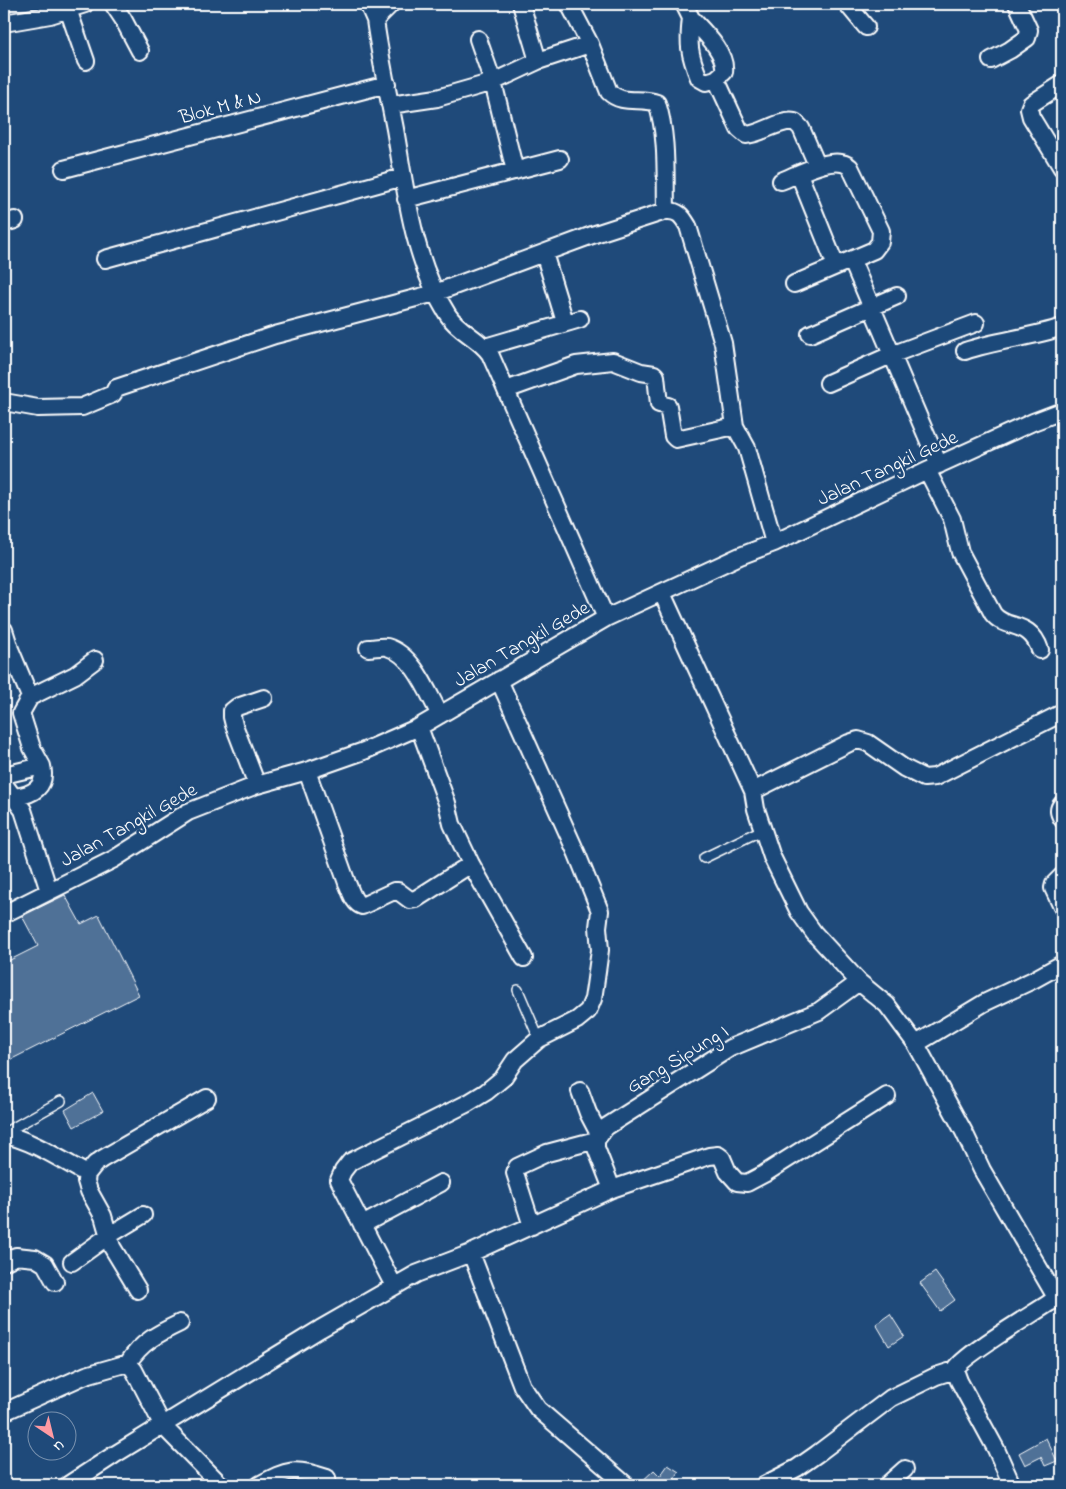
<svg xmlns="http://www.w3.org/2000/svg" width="1066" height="1489" font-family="'Indie Flower',sans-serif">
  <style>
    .building { fill: #507197; stroke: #fff }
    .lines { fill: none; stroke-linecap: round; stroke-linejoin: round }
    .service-casing { stroke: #fff; stroke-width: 12 }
    .minor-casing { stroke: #fff; stroke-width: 20 }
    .service { stroke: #1f4a7a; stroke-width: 9 }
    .minor { stroke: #1f4a7a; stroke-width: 16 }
    .labels { text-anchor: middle; stroke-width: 5; stroke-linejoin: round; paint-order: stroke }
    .street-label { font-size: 20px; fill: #fff; stroke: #1f4a7a }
  </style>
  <rect width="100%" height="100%" fill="#1f4a7a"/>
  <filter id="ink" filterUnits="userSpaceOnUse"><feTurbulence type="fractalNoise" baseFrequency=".02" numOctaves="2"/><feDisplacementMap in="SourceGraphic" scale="10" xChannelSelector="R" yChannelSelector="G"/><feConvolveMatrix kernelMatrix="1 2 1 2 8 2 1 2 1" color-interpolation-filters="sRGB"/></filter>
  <g filter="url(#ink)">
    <path class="building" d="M65,895L81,924L99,915L139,995L4,1063V963L38,946L22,916Z
      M93,1093L103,1111L74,1127L65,1110Z
      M935,1272L955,1300L940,1311L920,1283Z
      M890,1314L904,1336L889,1346L876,1324Z
      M1046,1438L1057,1461L1045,1466L1041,1457L1025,1465L1019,1453Z
      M668,1465L679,1472L670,1485H638L654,1470L660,1476Z"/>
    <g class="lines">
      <defs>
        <path id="service" d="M704,858L762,830
          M518,990L539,1039
          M4,1133L61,1101"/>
        <path id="minor" d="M113,4L123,19L140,51
          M368,4L375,20
          M391,4L375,20C380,57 388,93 395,129C406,192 413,261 448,315C459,332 479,338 490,354L606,618
          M521,4L538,61
          M569,4L590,44L609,92C622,105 641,97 657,103C668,137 665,175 666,211
          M684,4L691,18
          M847,4L866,27
          M68,9L86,61
          M691,18C703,31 727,53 724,72L716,79L706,82L699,78C689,54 688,44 691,18Z
          M4,23L50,15L85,4
          M478,39L493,82L515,171
          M991,60L1010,50L1027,38L1029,30L1017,4
          M716,79L739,129L746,135C763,134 779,119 795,122L801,128L817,165
          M1062,84L1031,104L1029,109L1031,117L1062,168
          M390,105L437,98L493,82L538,61L590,44
          M64,169L387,84
          M799,174L836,266
          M781,181C797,175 835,153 850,167L881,231L880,242L874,250L794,284
          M406,199L560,159
          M4,223L15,220
          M544,253L565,322
          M105,259L403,177
          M852,261L939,465
          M810,334L897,296
          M485,347L580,319
          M965,351C997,340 1030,338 1062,327
          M828,383L891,355L976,323
          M506,390L576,365L613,361L641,372L654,374L656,376L659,404L668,406L673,436L676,439L735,426L747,448L774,543
          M4,402L38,408L82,407L113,394L116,388L275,335L435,293L595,234L666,211C678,210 682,216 688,226L723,343L735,426
          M927,470L952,519L960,552L993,614C1006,631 1030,619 1040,650
          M662,593L753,791L756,809L772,857L799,912L814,933L859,982L887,1005L916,1044L964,1132L982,1170L1057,1299
          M4,630L10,649L30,697
          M368,648C374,648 381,646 387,647C414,655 428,693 440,715
          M419,727L447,803L452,824L471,864L524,958
          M307,771L347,883C351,891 353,903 362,906L394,891H398L410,900L416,899L471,864
          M4,775L42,766L32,748L21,713L30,697L75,675L95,660
          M4,784L23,810L49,891
          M257,785L234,725L232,717V711L237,707L264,698
          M753,791L849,743L858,740L868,743L904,768L924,778L935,777L1062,713
          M14,797C33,795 47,787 42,766
          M1062,804C1057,810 1059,813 1062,819
          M1062,876L1054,884L1053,888L1062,907
          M4,914L114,859L188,812L257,785L307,771L364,751L419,727L606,618L740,556L774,543L927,470L1033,422L1062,411
          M916,1044L984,1003L1033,980L1062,964
          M580,1091L588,1113L599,1134
          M4,1135C28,1138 65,1162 87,1174L95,1164L102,1159L207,1098
          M87,1174L86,1181L89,1191L103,1216L112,1247L138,1290
          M612,1189L596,1148V1140L606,1127L730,1048L819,1011L859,982
          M362,1225L441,1183
          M532,1226L515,1173L517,1167L547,1153L596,1140
          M471,1253L522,1386L538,1409L626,1485
          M4,1262L16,1256L35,1258L45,1264L55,1282
          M72,1262L108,1236L143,1215
          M394,1286L339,1180L343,1171L350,1162L468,1103L486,1092L503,1078L515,1060L539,1039L577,1020L588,1011L593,999L595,986L600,950L598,927L600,911L577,854L499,680
          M128,1363C141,1342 159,1333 180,1323
          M955,1370L959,1381L996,1449L1012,1485
          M4,1412L86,1375L128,1363L134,1370L163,1426L221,1485
          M68,1485L114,1455L320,1329L416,1274L471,1253L612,1189L709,1156L718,1155L722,1158L728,1172L737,1182L747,1183L764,1174L887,1096
          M259,1485C288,1469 295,1467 327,1478
          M764,1485L797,1468L817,1454L891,1398L936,1376L955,1370C961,1356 1033,1314 1049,1303L1062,1297
          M887,1485L905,1469"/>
      </defs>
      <use href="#service" class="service-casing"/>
      <use href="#minor" class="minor-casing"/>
      <use href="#service" class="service"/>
      <use href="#minor" class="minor"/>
    </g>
  </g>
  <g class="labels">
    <g class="street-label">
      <text transform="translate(220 106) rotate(-15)" y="7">Blok M &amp; N</text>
      <text transform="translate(887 467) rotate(-25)" y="7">Jalan Tangkil Gede</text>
      <text transform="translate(521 643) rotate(-30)" y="7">Jalan Tangkil Gede</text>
      <text transform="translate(128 824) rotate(-29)" y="7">Jalan Tangkil Gede</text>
      <text transform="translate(677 1058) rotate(-31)" y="7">Gang Sipung I</text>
    </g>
  </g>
  <rect width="1066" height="1489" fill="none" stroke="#1f4a7a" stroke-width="20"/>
  <rect x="10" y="10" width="1046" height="1469" fill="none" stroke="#fff" stroke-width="2" filter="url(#ink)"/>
  <g transform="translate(52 1436) rotate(145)"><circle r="24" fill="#1f4a7a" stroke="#7992af"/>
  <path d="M0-4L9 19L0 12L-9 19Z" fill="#ff9aa2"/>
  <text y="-8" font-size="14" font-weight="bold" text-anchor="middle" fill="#ffffff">U</text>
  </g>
</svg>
